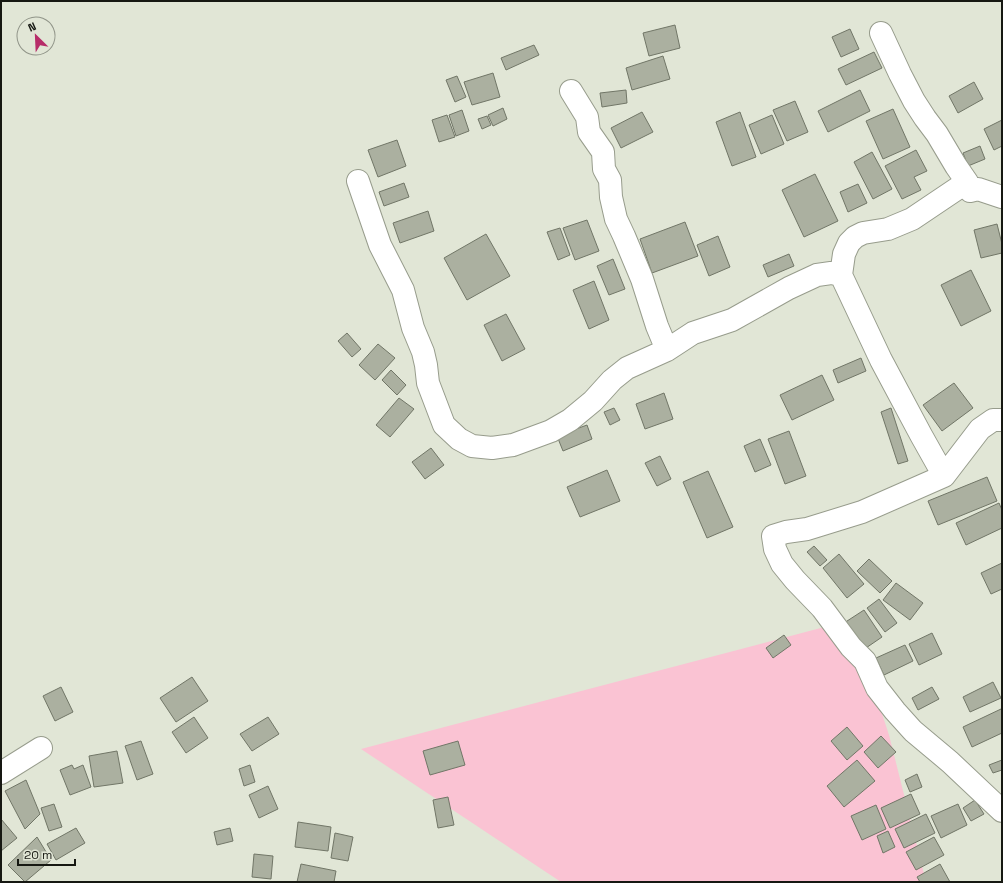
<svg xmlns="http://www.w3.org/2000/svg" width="1003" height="883" font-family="'Space Grotesk',sans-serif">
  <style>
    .green { fill: #fac3d3 }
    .building { fill: #abb0a0; stroke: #717667 }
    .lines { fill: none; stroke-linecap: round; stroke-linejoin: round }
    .minor-casing { stroke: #979c8c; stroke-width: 24 }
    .minor { stroke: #fff; stroke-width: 22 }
  </style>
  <rect width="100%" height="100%" fill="#e1e6d6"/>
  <path class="green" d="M851,620L889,735L926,882H561L361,749Z"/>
  <path class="building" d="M675,25L680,48L649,56L643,33Z
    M850,29L859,49L841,57L832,37Z
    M534,45L539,55L506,70L501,58Z
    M874,52L882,68L846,85L838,69Z
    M663,56L670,79L632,90L626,68Z
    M493,73L500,97L472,105L464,82Z
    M457,76L466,97L455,102L446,80Z
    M974,82L983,99L958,113L949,96Z
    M626,90L627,103L602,107L600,93Z
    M860,90L870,111L828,132L818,111Z
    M795,101L808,132L787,141L773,110Z
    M503,108L507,119L493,126L488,115Z
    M893,109L910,147L883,159L866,121Z
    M462,110L469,131L456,136L449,115Z
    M642,112L653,132L621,148L611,128Z
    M740,112L756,157L732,166L716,122Z
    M447,115L455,137L439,142L432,120Z
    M772,115L784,144L761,154L749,125Z
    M487,116L491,125L482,129L478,119Z
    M1002,120V146L994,150L984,129Z
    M397,140L406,166L378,177L368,150Z
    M980,146L985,159L968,166L963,153Z
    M916,150L927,171L914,177L921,190L902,199L885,166Z
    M872,152L892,189L873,199L854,162Z
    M815,174L838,221L804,237L782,190Z
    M404,183L409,197L384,206L379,192Z
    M858,184L867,203L848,212L840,192Z
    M428,211L434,231L400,243L393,223Z
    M587,220L599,251L575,260L563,228Z
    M685,222L698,256L652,273L640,239Z
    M997,224L1002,244V253L981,258L974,230Z
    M560,228L570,255L558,260L547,232Z
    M486,234L510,276L467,300L444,258Z
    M718,236L730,267L709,276L697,245Z
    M789,254L794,266L768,277L763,265Z
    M613,259L625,289L609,295L597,266Z
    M971,270L991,311L961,326L941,285Z
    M594,281L609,320L589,329L573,290Z
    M506,314L525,349L502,361L484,325Z
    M347,333L361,349L352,357L338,341Z
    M378,344L395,358L375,380L359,365Z
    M861,358L866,371L838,383L833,370Z
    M391,370L406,385L397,395L382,380Z
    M822,375L834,400L792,420L780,395Z
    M954,383L973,408L942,431L923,405Z
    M664,393L673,419L645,429L636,404Z
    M399,398L414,409L390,437L376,425Z
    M614,408L620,420L610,425L604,412Z
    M891,408L908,461L898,464L881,412Z
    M587,425L592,439L563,451L557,436Z
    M789,431L806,476L785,484L768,439Z
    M760,439L771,465L755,472L744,446Z
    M431,448L444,465L425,479L412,462Z
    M660,456L671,479L657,486L645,463Z
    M607,470L620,501L580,517L567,487Z
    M708,471L733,527L707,538L683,482Z
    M987,477L997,501L938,525L928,501Z
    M999,503L1002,510V528L966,545L956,523Z
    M814,546L827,560L820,566L807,552Z
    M839,554L864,584L847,598L823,568Z
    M869,559L892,581L880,593L857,571Z
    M1002,563V589L991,594L981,573Z
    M896,583L923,603L910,620L883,600Z
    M879,599L897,623L885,632L867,608Z
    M864,610L882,637L863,650L844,623Z
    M932,633L942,654L919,665L909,644Z
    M784,635L791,645L773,658L766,648Z
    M905,645L913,661L884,675L876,658Z
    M192,677L208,701L176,722L160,698Z
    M993,682L1001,698L970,712L963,697Z
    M61,687L73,712L55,721L43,696Z
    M932,687L939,699L918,710L912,698Z
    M1001,709L1002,711V733L972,747L963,727Z
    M194,717L208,738L186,753L172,732Z
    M268,717L279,734L252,751L240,734Z
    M847,727L863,746L847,760L831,741Z
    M881,736L896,752L878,768L864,752Z
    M141,741L153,774L137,780L125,746Z
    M458,741L465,765L430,775L423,751Z
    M117,751L123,783L94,787L89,756Z
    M857,760L875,781L844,807L827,786Z
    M1002,760V770L993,773L989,765Z
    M72,765L74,769L83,765L91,787L70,795L60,770Z
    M250,765L255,782L244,786L239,769Z
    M917,774L922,787L910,792L905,780Z
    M26,780L40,814L25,829L5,791Z
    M268,786L278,809L259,818L249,795Z
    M911,794L920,814L890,828L881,808Z
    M448,797L454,825L438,828L433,800Z
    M975,800L984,814L971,821L963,808Z
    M54,804L62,827L49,831L41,808Z
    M958,804L967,825L941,838L931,816Z
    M876,805L886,829L862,840L851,816Z
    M926,814L935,833L904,848L895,829Z
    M1,819L17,838L1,851Z
    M298,822L331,827L328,851L295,847Z
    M76,828L85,843L56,860L47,844Z
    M230,828L233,841L217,845L214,832Z
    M888,831L895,847L883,853L877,836Z
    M335,833L353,837L348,861L331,858Z
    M37,837L51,860L25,882L8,865Z
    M934,837L944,855L916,870L906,852Z
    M254,854L273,856L271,879L252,877Z
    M301,864L336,871L334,882H297Z
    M940,864L950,882H920L917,877Z"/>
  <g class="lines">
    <defs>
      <path id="minor" d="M881,33L900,74L914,101L925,118L937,134L956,166L967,182L970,191L978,189L1002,197
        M571,91L587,117L589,132L603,152L604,169L610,180L611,197L616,219L624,236L642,279L657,326L667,350
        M358,181L380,245L403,290L413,328L423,352L426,365L428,383L444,425L459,439L472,446L492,448L513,445L551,431L570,420L593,401L612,380L627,368L667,350L693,333L732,320L789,288L817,275L831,273L841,275
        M1002,420H993L980,429L944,476L862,512L807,529L786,532L773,536L775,549L782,564L795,580L822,608L851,647L865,661L877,688L895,711L913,731L950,762L1002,811
        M944,476L921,435L881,360L841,275L844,254L849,243L855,237L863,233L888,229L912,219L967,182
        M1,773L41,748"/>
    </defs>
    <use href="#minor" class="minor-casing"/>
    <use href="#minor" class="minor"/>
  </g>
  <rect width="1003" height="883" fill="none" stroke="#161812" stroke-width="4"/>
  <g transform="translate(36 36) rotate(336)"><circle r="19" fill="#e1e6d6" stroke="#909488"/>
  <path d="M0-3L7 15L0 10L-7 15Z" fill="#b72d69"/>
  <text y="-6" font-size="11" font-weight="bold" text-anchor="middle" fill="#161812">N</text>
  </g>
  <path d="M18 859v6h57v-6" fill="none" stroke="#161812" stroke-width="2"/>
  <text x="24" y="859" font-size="12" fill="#161812" stroke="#e1e6d6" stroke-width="3" paint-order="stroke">20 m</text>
</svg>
